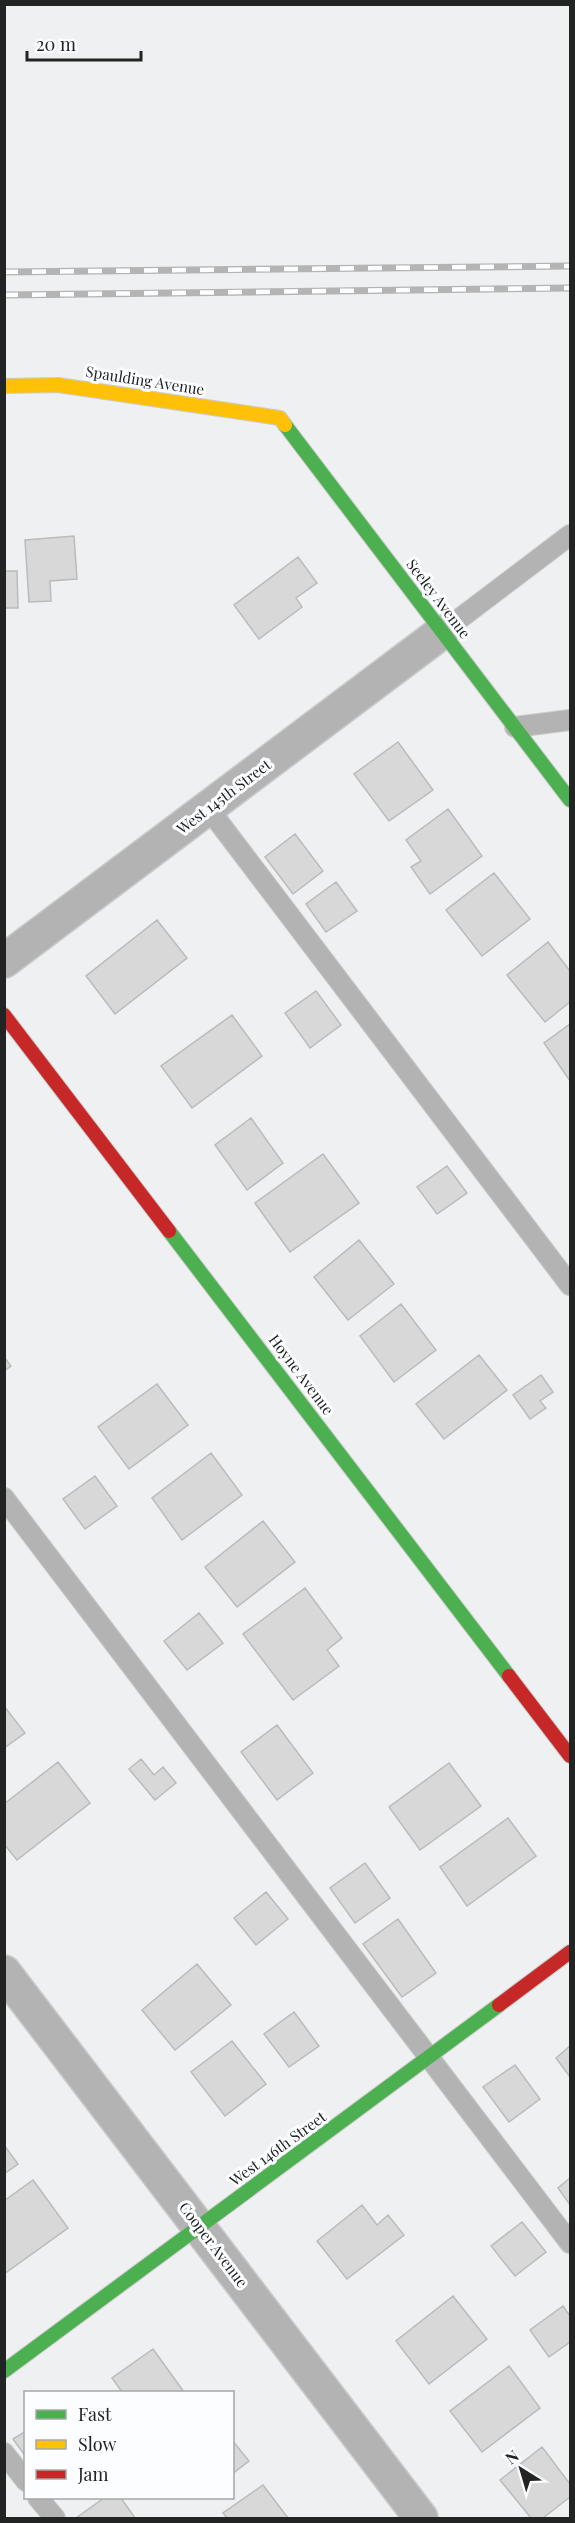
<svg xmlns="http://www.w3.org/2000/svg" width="575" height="2523" font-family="'Playfair Display',serif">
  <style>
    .building { fill: #d8d8d9; stroke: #babbbc; stroke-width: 1.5 }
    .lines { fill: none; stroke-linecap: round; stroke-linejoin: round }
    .lane-casing { stroke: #cacbcc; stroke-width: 22 }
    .street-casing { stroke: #cacbcc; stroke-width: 36 }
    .fast-casing { stroke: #cacbcc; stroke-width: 16 }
    .slow-casing { stroke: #cacbcc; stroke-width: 16 }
    .jam-casing { stroke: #cacbcc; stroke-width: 16 }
    .lane { stroke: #b3b3b3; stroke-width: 20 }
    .street { stroke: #b3b3b3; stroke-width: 33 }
    .fast { stroke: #4caf50; stroke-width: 14 }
    .slow { stroke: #ffc107; stroke-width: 14 }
    .jam { stroke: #c62828; stroke-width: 14 }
    .rail-casing { stroke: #b4b4b5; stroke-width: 7 }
    .rail { stroke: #fcfdff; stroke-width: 4.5; stroke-dasharray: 14; stroke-linecap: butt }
    .labels { text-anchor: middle; stroke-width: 6; stroke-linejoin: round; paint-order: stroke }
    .street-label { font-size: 15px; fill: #222323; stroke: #fcfdff }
  </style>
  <rect width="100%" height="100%" fill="#eff0f1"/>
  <path class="building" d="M74,536L77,579L50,581L51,601L29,602L25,540Z
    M298,557L317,583L296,598L302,607L259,639L234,605Z
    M4,571H17L18,608H4Z
    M398,742L433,790L389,821L354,774Z
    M448,809L482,856L430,894L411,867L421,861L406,840Z
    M295,834L323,871L293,894L265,857Z
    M494,873L530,919L482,956L446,910Z
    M336,882L357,911L326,932L306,904Z
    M157,920L187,958L115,1014L86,976Z
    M548,942L570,971V1002L545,1022L507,975Z
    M316,991L341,1025L310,1048L285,1013Z
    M232,1015L262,1056L192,1108L161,1066Z
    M570,1024V1081L544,1043Z
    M251,1118L283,1163L247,1190L215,1145Z
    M323,1154L359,1203L290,1252L255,1203Z
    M447,1166L467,1193L437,1214L417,1187Z
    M359,1240L394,1284L348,1320L314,1277Z
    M401,1304L436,1350L394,1382L360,1336Z
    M479,1355L507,1390L444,1439L416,1404Z
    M4,1357L11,1366L4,1371Z
    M541,1375L553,1392L540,1401L546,1408L530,1419L513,1395Z
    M157,1384L188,1425L129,1469L98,1427Z
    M211,1453L242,1495L182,1540L152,1498Z
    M95,1476L117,1506L85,1529L63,1499Z
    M263,1521L295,1562L237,1607L205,1567Z
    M305,1588L342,1638L327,1650L339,1666L293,1700L243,1634Z
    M199,1613L223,1643L187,1670L164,1641Z
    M4,1706L25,1733L4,1748Z
    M277,1725L313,1773L277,1800L241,1752Z
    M141,1759L154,1775L163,1767L176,1783L155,1800L129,1769Z
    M58,1762L90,1803L17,1860L4,1844V1804Z
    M449,1763L481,1806L420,1850L389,1807Z
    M508,1818L536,1856L467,1906L440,1867Z
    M365,1863L390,1898L355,1923L330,1888Z
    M266,1892L288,1919L256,1945L234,1918Z
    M398,1919L436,1973L402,1997L363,1944Z
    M197,1964L231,2005L175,2050L142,2010Z
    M294,2012L319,2046L289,2067L264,2034Z
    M232,2041L266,2084L225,2116L191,2072Z
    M570,2046V2077L556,2058Z
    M515,2065L540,2099L509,2122L483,2087Z
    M4,2145L18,2164L4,2174Z
    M570,2178V2205L558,2188Z
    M33,2180L68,2228L4,2274V2201Z
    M362,2205L377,2225L388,2215L404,2235L347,2279L317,2241Z
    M522,2222L546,2252L515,2276L491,2246Z
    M453,2296L487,2339L429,2384L396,2341Z
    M563,2306L570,2316V2342L549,2357L530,2330Z
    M153,2349L184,2392H122L112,2378Z
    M509,2366L540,2408L482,2452L450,2411Z
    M26,2431V2457L13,2439Z
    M232,2440L249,2461L232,2474Z
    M542,2447L570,2484V2497L543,2518H531L500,2480Z
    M263,2485L288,2518H227L223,2513Z
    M104,2498H121L135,2518H76Z"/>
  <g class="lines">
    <defs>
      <path id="lane" d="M442,632L570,535
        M515,727L570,720
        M208,808L570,1285
        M4,1498L570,2243
        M4,2453L26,2481
        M38,2498L55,2518"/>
      <path id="street" d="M4,961L442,632
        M4,1972L421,2518"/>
      <path id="fast" d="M285,425L570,800
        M169,1231L509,1676
        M4,2371L499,2005"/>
      <path id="slow" d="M4,386L58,385L280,418L285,425"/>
      <path id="jam" d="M4,1015L169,1231
        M509,1676L570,1756
        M499,2005L570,1952"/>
    </defs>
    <use href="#lane" class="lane-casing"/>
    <use href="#street" class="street-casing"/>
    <use href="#fast" class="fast-casing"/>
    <use href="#slow" class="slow-casing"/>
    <use href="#jam" class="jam-casing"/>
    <use href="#lane" class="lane"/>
    <use href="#street" class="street"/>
    <use href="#fast" class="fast"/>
    <use href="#slow" class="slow"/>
    <use href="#jam" class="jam"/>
    <defs>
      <path id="rail" d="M4,272L570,266
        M4,295L570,288"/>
    </defs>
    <use href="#rail" class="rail-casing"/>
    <use href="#rail" class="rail"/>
  </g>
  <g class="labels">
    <g class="street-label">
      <text transform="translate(145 381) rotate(9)" y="5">Spaulding Avenue</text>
      <text transform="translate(438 599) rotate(53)" y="5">Seeley Avenue</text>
      <text transform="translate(224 797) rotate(-37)" y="5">West 145th Street</text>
      <text transform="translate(301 1375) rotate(53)" y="5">Hoyne Avenue</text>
      <text transform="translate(278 2149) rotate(-36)" y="5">West 146th Street</text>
      <text transform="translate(213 2245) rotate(53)" y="5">Cooper Avenue</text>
    </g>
  </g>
  <rect width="575" height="2523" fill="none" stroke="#222323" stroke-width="12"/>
  <rect x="24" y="2391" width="210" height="108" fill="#fcfdff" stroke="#a5a6a7" stroke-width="1.5"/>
  <rect x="36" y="2410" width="30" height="9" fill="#4caf50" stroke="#a5a6a7" stroke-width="1.5"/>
  <text x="78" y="2421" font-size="18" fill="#222323">Fast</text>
  <rect x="36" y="2440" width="30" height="9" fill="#ffc107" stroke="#a5a6a7" stroke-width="1.5"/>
  <text x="78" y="2451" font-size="18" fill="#222323">Slow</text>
  <rect x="36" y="2470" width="30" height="9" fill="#c62828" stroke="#a5a6a7" stroke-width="1.5"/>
  <text x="78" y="2481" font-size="18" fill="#222323">Jam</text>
  <g transform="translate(521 2469) rotate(323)" stroke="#fcfdff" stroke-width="4.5" paint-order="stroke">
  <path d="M0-4.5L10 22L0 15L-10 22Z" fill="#222323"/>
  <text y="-9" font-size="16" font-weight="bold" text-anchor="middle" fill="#222323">N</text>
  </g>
  <path d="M27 51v9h114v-9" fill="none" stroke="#222323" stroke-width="3"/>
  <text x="36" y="51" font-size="18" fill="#222323" stroke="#fcfdff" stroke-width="4.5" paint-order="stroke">20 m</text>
</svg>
